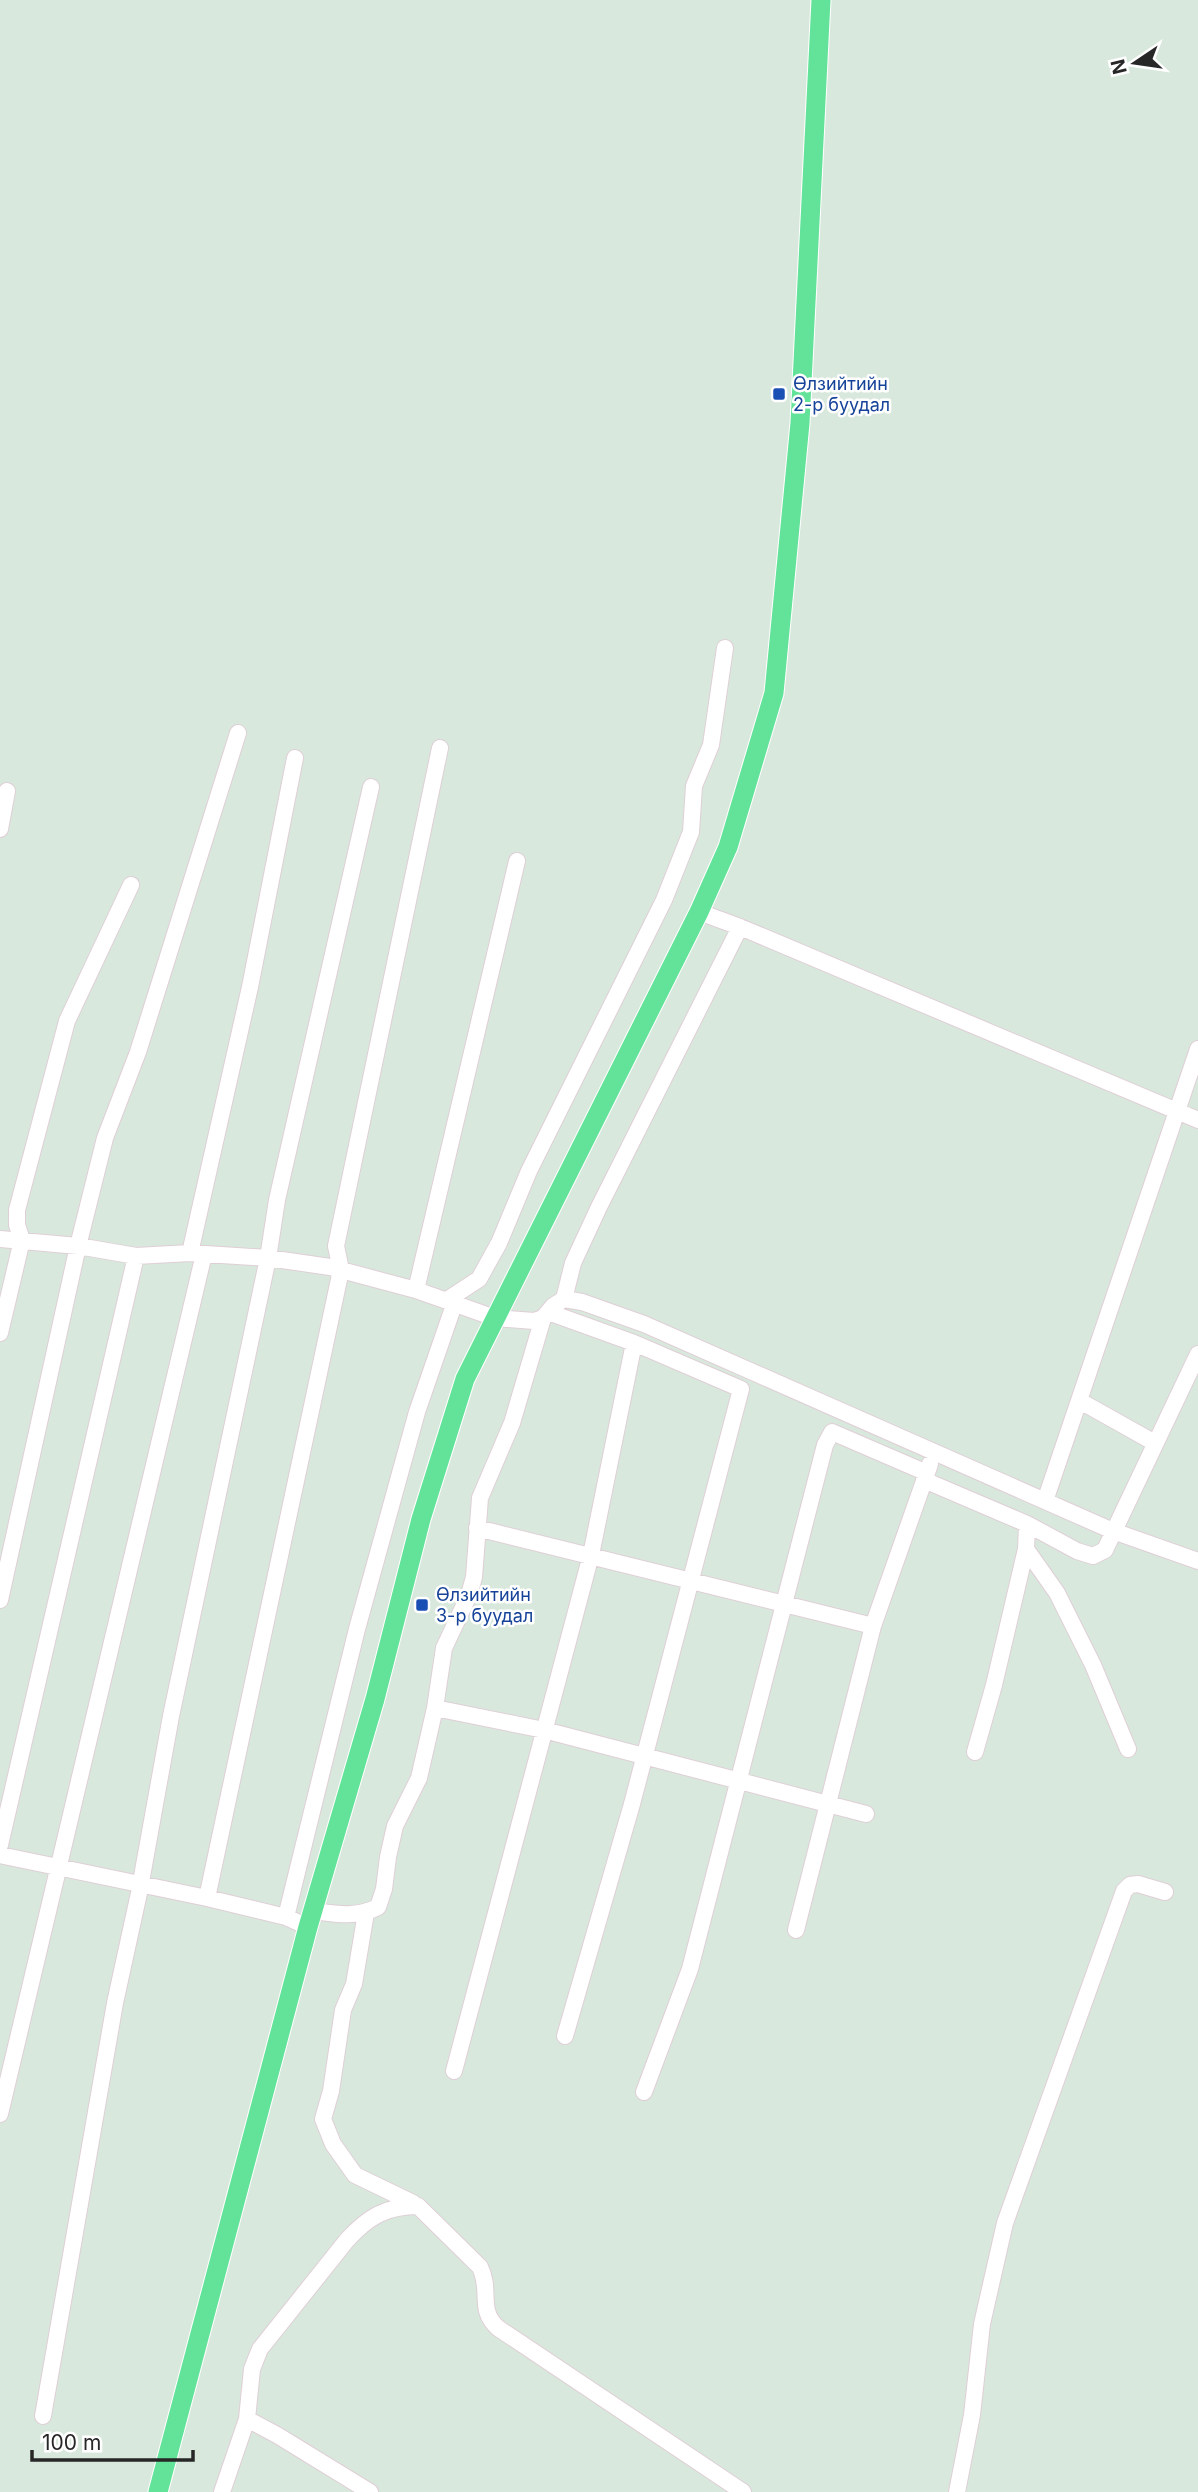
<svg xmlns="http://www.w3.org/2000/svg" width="1198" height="2492" font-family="Inter,sans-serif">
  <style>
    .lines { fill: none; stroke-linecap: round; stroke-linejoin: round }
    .minor-casing { stroke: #dfcfd7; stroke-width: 18 }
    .major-casing { stroke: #fff; stroke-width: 21 }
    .minor { stroke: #fff; stroke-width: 16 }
    .major { stroke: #63e399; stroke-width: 19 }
    .transit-dot { fill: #1a4fb4; stroke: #fff; stroke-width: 2.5 }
    .labels { text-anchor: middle; stroke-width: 5; stroke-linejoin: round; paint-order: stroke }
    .transit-label { font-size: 18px; fill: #164399; stroke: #fff; text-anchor: start }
  </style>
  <rect width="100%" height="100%" fill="#d9e8dc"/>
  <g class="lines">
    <defs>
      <path id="minor" d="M0,829L7,791
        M699,912L740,927L1198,1120
        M0,1239L78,1246L136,1256L190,1253L268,1258L330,1267L416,1290L495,1318L534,1321L543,1318L553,1306L564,1299L582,1302L644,1324L1113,1531L1198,1561
        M190,1253L250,987L295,758
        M416,1290L517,861
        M564,1299L573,1263L599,1207L740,927
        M447,1300L479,1279L499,1243L529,1171L664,900L691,832L694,786L711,745L725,648
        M548,1312L634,1343L741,1389L632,1804L565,2036
        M0,1333L22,1240L17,1225V1210L67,1021L131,885
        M1080,1401L1155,1443
        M924,1480L1027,1524L1026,1549L994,1685L975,1752
        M1045,1501L1198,1049
        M1027,1524L1077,1551L1093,1556L1105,1550L1198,1354
        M477,1528L873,1626
        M1026,1549L1057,1593L1093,1665L1128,1749
        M0,1600L78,1246L105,1138L138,1052L238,733
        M435,1708L544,1730L866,1814
        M0,1845L136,1256
        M0,1855L207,1898L286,1917L308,1927
        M207,1898L341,1270L336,1246L440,748
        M313,1911C336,1914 356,1918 378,1907L384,1889L388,1857L395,1826L419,1778L435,1708L444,1648L469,1595L474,1577L480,1498L512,1423L543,1318
        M366,1913L354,1984L343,2010L331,2091L323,2119L333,2144L355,2175L413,2203
        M286,1917L357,1629L417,1412L455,1302
        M796,1930L873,1626L930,1464
        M454,2071L591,1555L634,1343
        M644,2092L690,1969L825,1445L832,1432L927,1473
        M0,2114L204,1254
        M43,2416L115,2003L139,1893L171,1716L268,1258L277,1200L371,787
        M247,2419L277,2435L370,2492
        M222,2492L247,2419L252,2369L260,2349L347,2240C368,2217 386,2206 418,2206L480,2267C492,2292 477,2309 498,2328L743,2492
        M957,2492L972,2415L982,2324L1005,2223L1124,1891L1130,1885L1138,1884L1165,1892"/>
      <path id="major" d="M158,2492L308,1927L375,1699L421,1519L465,1379L699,912L728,847L774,693L800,423L821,0"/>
    </defs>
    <use href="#minor" class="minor-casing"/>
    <use href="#major" class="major-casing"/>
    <use href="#minor" class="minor"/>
    <use href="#major" class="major"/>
  </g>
  <g class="transit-dot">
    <rect x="772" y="387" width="14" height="14" rx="3.5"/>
    <rect x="415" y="1598" width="14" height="14" rx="3.5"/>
  </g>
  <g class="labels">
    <g class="transit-label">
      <text x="793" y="390">Өлзийтийн<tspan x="793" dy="21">2-р буудал</tspan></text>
      <text x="436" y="1601">Өлзийтийн<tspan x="436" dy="21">3-р буудал</tspan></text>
    </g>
  </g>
  <g transform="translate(1135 63) rotate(257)" stroke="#ffffff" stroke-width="5" paint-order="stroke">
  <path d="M0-5L12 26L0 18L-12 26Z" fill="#272727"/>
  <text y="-10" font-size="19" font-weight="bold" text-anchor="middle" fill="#272727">N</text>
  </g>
  <path d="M32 2450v10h161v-10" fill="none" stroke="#272727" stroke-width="3.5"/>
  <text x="42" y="2450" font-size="21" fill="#272727" stroke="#ffffff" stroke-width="5" paint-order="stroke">100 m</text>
</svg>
